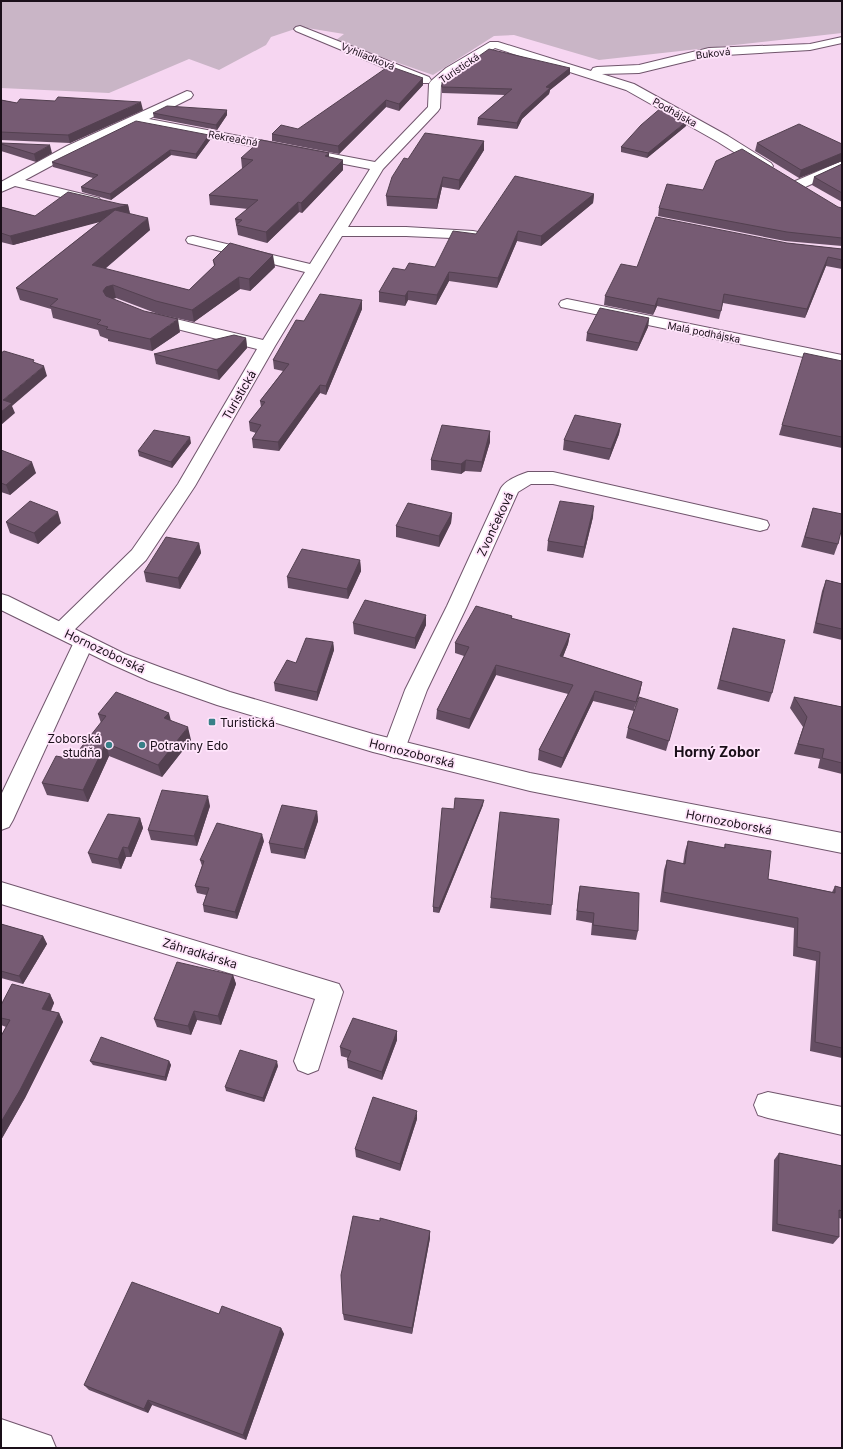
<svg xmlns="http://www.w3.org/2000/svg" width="843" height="1449" viewBox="0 0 843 1449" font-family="Inter,sans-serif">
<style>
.green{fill:#c9b5c6}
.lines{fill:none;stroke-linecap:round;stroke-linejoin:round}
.minor-casing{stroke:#70556c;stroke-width:2}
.tertiary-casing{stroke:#70556c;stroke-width:2}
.minor{fill:#fff;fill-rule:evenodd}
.tertiary{fill:#fff;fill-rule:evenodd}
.wall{fill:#654e63}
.shaded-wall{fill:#534050}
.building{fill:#765b73;stroke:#534050}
.poi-dot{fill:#388088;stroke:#ffe5fb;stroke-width:1.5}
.labels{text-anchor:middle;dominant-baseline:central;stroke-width:3.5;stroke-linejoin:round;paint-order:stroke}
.far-street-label{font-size:10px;fill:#1a0f19;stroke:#ffe5fb}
.street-label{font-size:12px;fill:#1a0f19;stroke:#ffe5fb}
.poi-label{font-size:12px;fill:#1a0f19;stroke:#ffe5fb;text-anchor:start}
.quarter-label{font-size:14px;font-weight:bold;fill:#1a0f19;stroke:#ffe5fb}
</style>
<rect width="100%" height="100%" fill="#f6d6f1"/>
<path class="green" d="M1 1H842V33L599 60 514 35 494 36 433 75 335 41 344 34 301 27 271 37 266 45 219 70 189 59 109 93 1 88Z"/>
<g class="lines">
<g class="minor-casing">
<g id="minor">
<path d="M300 26 429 77 431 80 429 83H421L296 31 294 29 296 27Z"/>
<path d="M842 37V43L810 50 709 56 639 73 602 74 634 84 728 136 771 163 773 166 771 169H761L718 142 626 90 495 48 454 74 441 85 440 108 438 111 383 169 348 227H406L473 231 478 232 480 235 478 238 473 239 406 236H342L275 346 195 486 146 560 69 635 62 637 55 635 52 630 55 625 132 550 178 484 257 349 145 321 143 318 145 315 151 313 263 340 305 272 188 243 186 240 188 237 193 236 310 264 370 169 137 124 77 152 25 180 99 198 101 201 99 204 94 205 15 186 1 192V182L67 146 187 91 191 92 193 95 191 98 149 119 375 162 428 107 429 84 431 81 446 68 490 42H498L591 71 593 68 597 67 639 65 709 48 810 44Z"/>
<path d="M842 161V170L803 188 798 189 793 188 791 185 793 182Z"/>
<path d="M567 299 842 355V365L561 307 559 304 561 301Z"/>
<path d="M528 472H553L760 519 767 521 769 525 767 529 760 531 553 484H531L518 492 467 606 427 690 405 749 402 755 394 758 386 755 383 749 405 690 447 606 501 488C506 480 519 475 528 472Z"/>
<path d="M84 635 91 637 94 642 13 820 9 827 1 830V795L74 642 77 637Z"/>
<path d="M1 882 339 984 343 992 318 1070 308 1074 298 1070 294 1061 315 999 1 904Z"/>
<path d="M768 1092 842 1107V1135L768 1118 758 1115 754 1105 758 1095Z"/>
<path d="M1 1419 51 1436 56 1448H1Z"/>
</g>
</g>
<g class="tertiary-casing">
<path id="tertiary" d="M1 594 8 596 125 654 165 669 230 692 373 734 530 773 842 833V853L530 791 373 752 217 705 149 681 111 664 1 610Z"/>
</g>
<use href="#minor" class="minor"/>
<use href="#tertiary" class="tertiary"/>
</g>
<g class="wall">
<path d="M570 68V74L550 90 549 94 522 119 517 129 477 125 478 118 505 95 442 93V82Z"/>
<path d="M423 78V85L399 111 386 107 339 154 272 141V134L298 129Z"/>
<path d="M1 100 17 103 143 110 70 143 1 140Z"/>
<path d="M153 113 227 115 217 130 154 118Z"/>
<path d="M686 126 647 158 621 152V147Z"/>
<path d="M209 135 210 140 196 159 171 155 111 200 82 192 81 187 93 178 53 167 52 162Z"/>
<path d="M484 141V150L459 190 442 187 437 209 387 206 386 196 408 159Z"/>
<path d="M1 143 52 153 36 162 1 151Z"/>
<path d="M757 143 842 144V161L799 178 755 151Z"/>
<path d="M329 157 343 170 302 213 299 212 267 243 238 235 235 219 248 209 210 205 209 195 243 168H242L241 158Z"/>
<path d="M842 164V202L812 185 814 177Z"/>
<path d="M703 190 842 208V246L785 241 658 216 659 208Z"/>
<path d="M594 194 593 203 541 246 517 241 497 288 449 281 436 305 408 300 405 306 379 302V292L405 270 435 267 476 234Z"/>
<path d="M120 204 128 205 130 214 150 230 105 269 189 290 214 266 213 260 275 267 250 291 240 289 194 322 158 314 116 298 112 299 180 332 152 351 108 341V339L100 336 98 330 53 318 51 309 20 300 16 288 101 221 13 245 1 242V207L35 216Z"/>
<path d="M787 243 842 249V269L826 266 805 318 723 303 719 319 657 306 653 315 604 305 605 296 637 267Z"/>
<path d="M362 300V309L326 395 320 393 279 451 253 448 252 439 256 433 250 431 249 422 261 407 260 401 283 371 274 369 273 360 304 321Z"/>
<path d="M649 318 648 327 637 351 586 341 587 333Z"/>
<path d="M246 338 247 348 219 380 156 364 154 354Z"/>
<path d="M842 361V448L779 435 782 425Z"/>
<path d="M621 424 619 434 609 460 563 450 564 440Z"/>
<path d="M490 431V442L481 472 465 471 461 474 431 470V460Z"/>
<path d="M191 443 172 468 139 456 138 451Z"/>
<path d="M1 450 36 473 10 495 1 492Z"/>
<path d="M813 508 838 544 834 555 801 547Z"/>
<path d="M452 513 451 523 439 547 396 537V526Z"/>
<path d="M593 517 583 558 547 551 548 541Z"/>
<path d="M6 522 61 523 38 544 10 533Z"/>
<path d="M199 543 201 553 180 589 146 582 144 572Z"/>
<path d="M360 560 361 571 348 599 288 588 287 577Z"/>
<path d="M826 580 842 584V640L813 633 822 591Z"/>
<path d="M512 616V619L570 634 568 644 563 657 642 682 640 692 634 709H678L666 751 626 738 628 728 634 711 593 701 561 768 538 760 539 750 568 694 496 675 469 729 436 719 437 710 464 656 455 653V643Z"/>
<path d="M353 623 426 625 415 649 354 634Z"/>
<path d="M733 628 772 693 769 702 717 689Z"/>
<path d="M333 642 334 650 317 701 275 691 274 683 296 663Z"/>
<path d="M794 697 842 707V774L818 768 820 759 794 754 803 727 790 708Z"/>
<path d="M98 714 171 720 191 740 162 777 109 756 88 802 47 795 42 783 72 759 101 723Z"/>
<path d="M483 805 439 913 433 912V907L454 809Z"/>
<path d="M210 806 197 846 151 840 148 830Z"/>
<path d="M317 811 318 821 305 859 271 853 269 843Z"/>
<path d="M140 818 143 828 131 857H126L121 869 92 863 88 853Z"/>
<path d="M264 841 237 919 204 912 203 905 206 895 197 893 195 886 202 866 200 860Z"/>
<path d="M688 841 724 848 725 844 768 879 832 892 835 886 842 888V1058L810 1051 816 961 793 956 794 928 660 902 664 870 667 860 683 864 685 851Z"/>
<path d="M580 886 638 931 636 940 591 935 592 923 576 920 578 896Z"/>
<path d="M491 898 552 905 551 915 490 908Z"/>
<path d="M1 924 43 936 47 944 23 984 1 978Z"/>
<path d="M233 975 236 984 221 1025 197 1020 191 1035 157 1027 154 1019Z"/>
<path d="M50 994 54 1003 51 1011 59 1013 63 1022 25 1098 1 1140V1036L6 1027 1 1025V1005Z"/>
<path d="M397 1031V1040L382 1080 348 1068 347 1060 348 1058 341 1056 340 1047Z"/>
<path d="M90 1061H169L171 1065 166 1081 93 1065Z"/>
<path d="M278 1066 264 1102 226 1091 225 1087Z"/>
<path d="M417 1119 400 1171 356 1157 355 1149Z"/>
<path d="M779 1153 842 1166V1219L839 1218V1237L833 1244 772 1231 774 1160Z"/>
<path d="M430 1231V1238L412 1334 344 1320 343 1314Z"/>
<path d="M219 1314 281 1328 284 1334 246 1440 152 1405 148 1413 89 1390 84 1385Z"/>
</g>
<g class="shaded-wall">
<path d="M570 68V74L550 90 549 94 522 119 517 129V123L522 113 546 87Z"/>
<path d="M423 78V85L399 111V104Z"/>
<path d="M386 100V107L339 154 338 146Z"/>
<path d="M141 102 143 110 70 143 68 135Z"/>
<path d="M227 110V115L217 130 216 125Z"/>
<path d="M687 121 686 126 647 158 648 153Z"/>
<path d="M209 135 210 140 196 159V154Z"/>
<path d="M484 141V150L459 190V180Z"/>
<path d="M50 145 52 153 36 162 34 154Z"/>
<path d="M170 150 171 155 111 200 110 194Z"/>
<path d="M329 153V163L325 156Z"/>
<path d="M842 153V161L799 178 801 170Z"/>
<path d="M343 160V170L302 213 301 203Z"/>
<path d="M443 177 442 187 437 209V199Z"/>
<path d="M594 194 593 203 541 246V236Z"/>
<path d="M298 202 299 212 267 243 266 232Z"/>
<path d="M128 205 130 214 13 245 10 236Z"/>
<path d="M148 218 150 230 95 277 92 265Z"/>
<path d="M518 231 517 241 497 288 498 278Z"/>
<path d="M273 255 275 267 250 291 249 279Z"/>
<path d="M828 257 826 266 805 318 807 309Z"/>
<path d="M449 272V281L436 305 437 295Z"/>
<path d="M239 277 240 289 194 322 192 310Z"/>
<path d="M113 285 116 298 109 300 106 303 103 291 106 287Z"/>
<path d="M408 291V300L405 306V296Z"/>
<path d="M658 298 657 306 653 315 655 306Z"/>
<path d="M362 300V309L326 395V386Z"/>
<path d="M649 318 648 327 637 351 639 343Z"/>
<path d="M178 319 180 332 152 351 150 339Z"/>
<path d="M246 338 247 348 219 380 217 370Z"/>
<path d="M44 366 47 376 12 406 15 413 1 425V412L3 400Z"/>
<path d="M320 385V393L279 451 278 442Z"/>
<path d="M621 424 619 434 609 460 611 449Z"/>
<path d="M490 431V442L481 472 482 462Z"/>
<path d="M190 437 191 443 172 468 171 462Z"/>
<path d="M466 460 465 471 461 474V464Z"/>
<path d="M32 462 36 473 10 495 6 485Z"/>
<path d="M594 506 593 517 583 558 584 547Z"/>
<path d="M58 512 61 523 38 544 34 533Z"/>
<path d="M452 513 451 523 439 547V536Z"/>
<path d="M199 543 201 553 180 589 178 578Z"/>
<path d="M360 560 361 571 348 599 347 589Z"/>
<path d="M426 615V625L415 649V638Z"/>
<path d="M570 634 568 644 559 666 560 656Z"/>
<path d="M333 642 334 650 317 701V692Z"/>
<path d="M496 665V675L469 729 470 719Z"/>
<path d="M642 682 640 692 634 711 636 702Z"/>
<path d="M595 691 593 701 561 768 563 758Z"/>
<path d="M169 713 172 725 164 718Z"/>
<path d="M188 727 191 740 162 777 158 765Z"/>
<path d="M106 743 109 756 88 802 83 790Z"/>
<path d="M208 796 210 806 197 846 194 836Z"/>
<path d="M484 800 483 805 439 913V908Z"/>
<path d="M317 811 318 821 305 859 304 849Z"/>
<path d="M140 818 143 828 131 857 128 848Z"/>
<path d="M262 834 264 841 237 919 235 912Z"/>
<path d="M123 847 126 857 121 869 118 859Z"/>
<path d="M43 936 47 944 23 984 19 976Z"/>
<path d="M233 975 236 984 221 1025 218 1016Z"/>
<path d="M50 994 54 1003 47 1018 42 1009Z"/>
<path d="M194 1011 197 1020 191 1035 188 1026Z"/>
<path d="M59 1013 63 1022 25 1098 1 1140V1122Z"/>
<path d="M397 1031V1040L382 1080V1072Z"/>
<path d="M169 1061 171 1065 166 1081 165 1077Z"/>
<path d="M277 1061 278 1066 264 1102 263 1098Z"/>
<path d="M417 1111V1119L400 1171V1164Z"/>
<path d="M430 1231V1238L412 1334V1328Z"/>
<path d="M281 1328 284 1334 246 1440 243 1435Z"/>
<path d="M148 1400 152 1405 148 1413 144 1409Z"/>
</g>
<g class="building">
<path d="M489 49 570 68 546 87 550 88 522 113 517 123 478 118 512 89 442 87V82Z"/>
<path d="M389 66 423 78 399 104 386 100 338 146 272 134 281 125 298 129Z"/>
<path d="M58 97 141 102 68 135 1 132V100L17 103 20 99 55 101Z"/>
<path d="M167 106 227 110 216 125 153 113Z"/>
<path d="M662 107 687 121 648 153 621 147 641 125Z"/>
<path d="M136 121 209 135 196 154 170 150 110 194 81 187 98 175 52 162Z"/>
<path d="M799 124 842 144V153L801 170 757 143Z"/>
<path d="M425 133 484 141 459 180 443 177 437 199 386 196 392 177 404 158 408 159Z"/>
<path d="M261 140 329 153 325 156 343 160 301 203 298 202 266 232 236 225 242 220 235 219 258 200 209 195 253 160 241 158Z"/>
<path d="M1 143 50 145 34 154 1 144Z"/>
<path d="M742 149 838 207 842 208V238L787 232 659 208 667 184 703 190 716 161Z"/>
<path d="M842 164V193L814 177Z"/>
<path d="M515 176 594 194 541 236 518 231 498 278 449 272 437 295 408 291 405 296 379 292 393 268 405 270 409 263 435 267 453 231 476 234Z"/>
<path d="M68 192 120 204 128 205 10 236 1 233V207L35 216Z"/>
<path d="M115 210 148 218 92 265 189 290 215 265 213 260 230 243 273 255 249 279 239 277 192 310 156 301 113 285 106 287 103 291 106 296 144 311 178 319 150 339 106 329 108 327 97 324 101 320 50 306 58 299 16 288Z"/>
<path d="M656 217 787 243 842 249V260L828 257 807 309 724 294 721 311 658 298 655 306 605 296 621 264 637 267Z"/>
<path d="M320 294 362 300 326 386 320 385 278 442 252 439 261 425 249 422 265 402 260 401 289 364 273 360 296 320 304 321Z"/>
<path d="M600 308 649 318 639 343 587 333Z"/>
<path d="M234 335 246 338 217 370 154 354Z"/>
<path d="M4 351 34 360 33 362 44 366 3 400 12 403 1 412V353Z"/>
<path d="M804 353 842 361V437L782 425Z"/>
<path d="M575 415 621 424 611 449 564 440Z"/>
<path d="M442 425 490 431 482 462 466 460 461 464 431 460Z"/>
<path d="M154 430 190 437 171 462 138 451Z"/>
<path d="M1 450 32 462 6 485 1 483Z"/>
<path d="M30 501 58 512 34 533 6 522Z"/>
<path d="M560 501 594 506 584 547 548 541Z"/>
<path d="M408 503 452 513 439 536 396 526Z"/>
<path d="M813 508 842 514V527L838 544 805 537Z"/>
<path d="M166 537 199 543 178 578 144 572Z"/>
<path d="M302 549 360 560 347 589 287 577Z"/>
<path d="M826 580 842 584V629L816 623Z"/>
<path d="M365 600 426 615 415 638 353 623Z"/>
<path d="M476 606 512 616 511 618 570 634 560 656 642 682 636 702 595 691 563 758 539 750 573 685 496 665 470 719 437 710 469 647 455 643Z"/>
<path d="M733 628 785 640 772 693 720 680Z"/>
<path d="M306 638 333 642 317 692 274 683 287 660 296 663Z"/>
<path d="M116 692 169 713 164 718 188 727 158 765 106 743 83 790 42 783 56 756 72 759 106 716 98 714Z"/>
<path d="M639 697 678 709 669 741 628 728Z"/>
<path d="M794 697 842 707V763L822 758 824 749 798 744 807 717Z"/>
<path d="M162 790 208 796 194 836 148 830Z"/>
<path d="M455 798 484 800 439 908 433 907 442 808 454 809Z"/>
<path d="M282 805 317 811 304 849 269 843Z"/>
<path d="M500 812 559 819 552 905 491 898Z"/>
<path d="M108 814 140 818 128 848 123 847 118 859 88 853Z"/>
<path d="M217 823 262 834 235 912 203 905 209 888 195 886 204 861 200 860Z"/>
<path d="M688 841 725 848V844L771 851 768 879 835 893V886L842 888V1048L815 1042 820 952 797 947 798 918 663 892 667 860 685 864Z"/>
<path d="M580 886 639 893 638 931 593 925 594 913 577 911Z"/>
<path d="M1 924 43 936 19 976 1 971Z"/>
<path d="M177 962 233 975 218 1016 194 1011 188 1026 154 1019Z"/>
<path d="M12 984 50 994 42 1009 59 1013 20 1090 1 1122V1036L10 1020 1 1018V1005Z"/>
<path d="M353 1018 397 1031 382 1072 347 1060 351 1051 340 1047Z"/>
<path d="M101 1037 169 1061 165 1077 90 1061Z"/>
<path d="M240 1050 277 1061 263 1098 225 1087Z"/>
<path d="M373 1097 417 1111 400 1164 355 1149Z"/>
<path d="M779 1153 842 1166V1211L839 1210V1237L777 1224Z"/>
<path d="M353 1216 380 1221V1218L430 1231 412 1328 343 1314 341 1275Z"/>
<path d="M132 1282 219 1314 222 1306 281 1328 243 1435 148 1400 144 1409 84 1385Z"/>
</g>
<g class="poi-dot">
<rect x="208" y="718" width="8" height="8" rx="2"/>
<circle cx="109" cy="745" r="4"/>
<circle cx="142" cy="745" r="4"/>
</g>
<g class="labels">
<g class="far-street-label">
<text transform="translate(713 53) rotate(-7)">Buková</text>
<text transform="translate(368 56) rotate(22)">Vyhliadková</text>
<text transform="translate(459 68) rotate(-34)">Turistická</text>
<text transform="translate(675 112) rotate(29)">Podhájska</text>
<text transform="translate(233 138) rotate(10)">Rekreačná</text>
<text transform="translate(704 332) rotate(11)">Malá podhájska</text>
</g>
<g class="street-label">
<text transform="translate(239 395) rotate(-60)">Turistická</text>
<text transform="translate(495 524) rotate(-65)">Zvončeková</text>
<text transform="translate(105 651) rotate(25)">Hornozoborská</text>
<text transform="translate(412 753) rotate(14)">Hornozoborská</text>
<text transform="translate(729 822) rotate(11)">Hornozoborská</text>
<text transform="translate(200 953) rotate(17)">Záhradkárska</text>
</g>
<g class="poi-label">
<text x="220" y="722">Turistická</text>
<text x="101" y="738" text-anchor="end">Zoborská<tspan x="101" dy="14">studňa</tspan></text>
<text x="150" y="745">Potraviny Edo</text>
</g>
<g class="quarter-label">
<text x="717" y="751">Horný Zobor</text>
</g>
</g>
<rect width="843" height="1449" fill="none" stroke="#1a0f19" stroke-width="4"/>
</svg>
